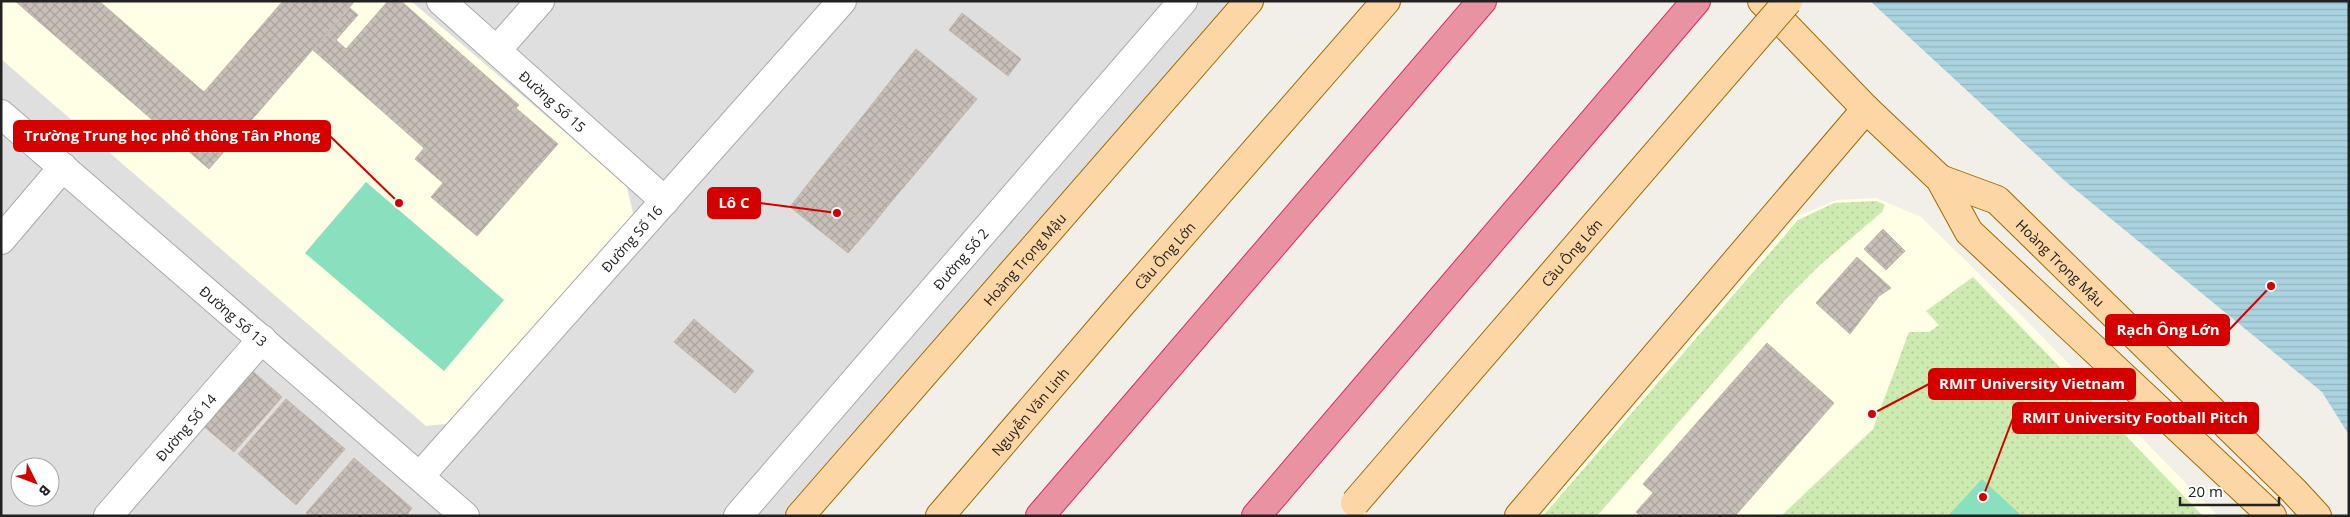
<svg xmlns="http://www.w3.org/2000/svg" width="2350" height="517" viewBox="0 0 2350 517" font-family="'Open Sans',sans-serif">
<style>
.residential{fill:#e0dfdf;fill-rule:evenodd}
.education{fill:#ffffe5}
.grass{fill:url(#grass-dots)}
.pitch{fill:#88e0be}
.water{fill:url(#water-rules)}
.building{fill:url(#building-cross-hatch);stroke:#c4b6ab}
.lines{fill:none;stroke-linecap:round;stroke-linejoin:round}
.minor-casing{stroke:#a9a9a9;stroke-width:30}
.major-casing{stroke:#a06b00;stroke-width:30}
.highway-casing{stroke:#dc2a67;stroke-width:30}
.minor{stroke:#fff;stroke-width:28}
.major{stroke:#fcd6a4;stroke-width:28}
.highway{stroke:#e892a2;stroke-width:28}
.major-bridge-casing{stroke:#a06b00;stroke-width:30;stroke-linecap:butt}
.major-bridge{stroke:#fcd6a4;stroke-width:28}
.labels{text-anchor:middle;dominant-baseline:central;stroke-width:4;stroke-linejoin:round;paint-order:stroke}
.street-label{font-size:14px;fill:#222;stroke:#fff}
.leader{fill:none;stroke:#d40000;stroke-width:2}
.callout-dot{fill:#d40000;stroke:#fff;stroke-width:2}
.callout{fill:#d40000;stroke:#d40000;stroke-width:2}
.callout-label{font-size:15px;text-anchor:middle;font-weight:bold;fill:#fff}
</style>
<defs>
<pattern id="grass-dots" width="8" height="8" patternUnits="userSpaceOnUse" patternTransform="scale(1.25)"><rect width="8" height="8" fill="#cdebb0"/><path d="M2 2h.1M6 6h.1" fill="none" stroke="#b0c997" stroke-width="1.8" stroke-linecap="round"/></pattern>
<pattern id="water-rules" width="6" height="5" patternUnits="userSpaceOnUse" patternTransform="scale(1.25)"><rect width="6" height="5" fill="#aad3df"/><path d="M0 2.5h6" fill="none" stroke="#92b5bf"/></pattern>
<pattern id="building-cross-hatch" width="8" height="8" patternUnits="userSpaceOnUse" patternTransform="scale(1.25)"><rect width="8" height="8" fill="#c7bfb8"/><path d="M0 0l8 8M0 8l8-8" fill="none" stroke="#aba49e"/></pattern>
</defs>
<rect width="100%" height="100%" fill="#f2efe9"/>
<path class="residential" d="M1 1H1230L786 516H1ZM20 467H50V497H20Z"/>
<g class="education">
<path d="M1 1H411L626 184 635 221 464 422 426 426 1 59Z"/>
<path d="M1876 198 1921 217 2019 313 2218 516H1539L1795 217 1837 200Z"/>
</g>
<g class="grass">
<path d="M1877 201 1885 205 1882 212 1820 265 1785 300 1597 516H1543L1798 220 1834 203Z"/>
<path d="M1973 277 2203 516H1781L1873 429 1909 332H1929L1939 325 1926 311Z"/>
</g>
<g class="pitch">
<path d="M366 182 504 300 444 371 305 253Z"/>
<path d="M1982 479 2022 516H1948Z"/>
</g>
<path class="water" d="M1870 1H2349V435L2322 392 2065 181Z"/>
<g class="building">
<path d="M15 1H99L204 92 283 1 354 2 209 169Z"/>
<path d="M388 1H401L519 105 516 108 558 144 477 236 431 197 443 183 415 159 424 148 313 50 350 8 358 15 336 40 346 49Z"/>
<path d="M962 13 1021 59 1008 76 949 30Z"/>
<path d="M916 49 977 99 955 125 895 75Z"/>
<path d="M895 75 955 125 934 151 874 102Z"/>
<path d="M874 102 934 151 913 176 853 128Z"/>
<path d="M853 128 913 176 891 202 832 154Z"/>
<path d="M832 154 891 202 870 228 811 180Z"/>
<path d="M811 180 870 228 848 253 790 207Z"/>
<path d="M1883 229 1905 251 1886 270 1864 249Z"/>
<path d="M1857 257 1891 288 1879 296 1850 334 1816 303Z"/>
<path d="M694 319 754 371 735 393 674 342Z"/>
<path d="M1767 343 1834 403 1735 516H1641L1636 512 1653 493 1643 484Z"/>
<path d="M249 368 282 397 234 452 200 423Z"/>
<path d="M286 399 345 449 296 505 238 454Z"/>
<path d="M354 458 412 508 406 516H309L306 513Z"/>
</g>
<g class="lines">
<g class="minor-casing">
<g id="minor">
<path id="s1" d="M441 1 665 201"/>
<path d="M497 50 540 1"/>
<path id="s2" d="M1 114 465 516"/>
<path d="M1 240 63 167"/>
<path id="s3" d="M420 476 842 1"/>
<path id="s4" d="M108 516 262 339"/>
<path id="s5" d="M738 516 1183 1"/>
</g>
</g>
<g class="major-casing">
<g id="major">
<path d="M1762 1 1866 109 1940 179 1969 232 2272 516"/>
<path id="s6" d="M1940 179 1997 200 2294 491 2317 516"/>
<path id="s7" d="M800 516 1249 1"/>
<path id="s8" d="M940 516 1119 307 1386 1"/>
<path d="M1519 516 1866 109"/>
</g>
</g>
<g class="highway-casing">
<g id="highway">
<path d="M1040 516 1482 1"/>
<path d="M1256 516 1696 1"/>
</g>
</g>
<use href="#minor" class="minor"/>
<use href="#major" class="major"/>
<use href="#highway" class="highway"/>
<g class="major-bridge-casing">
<g id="major-bridge">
<path id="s9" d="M1355 503 1788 1"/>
</g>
</g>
<use href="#major-bridge" class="major-bridge"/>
</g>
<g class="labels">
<g class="street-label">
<text stroke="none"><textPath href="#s1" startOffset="150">Đường Số 15</textPath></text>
<text stroke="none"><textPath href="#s3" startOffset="318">Đường Số 16</textPath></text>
<text stroke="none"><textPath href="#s9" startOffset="331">Cầu Ông Lớn</textPath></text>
<text stroke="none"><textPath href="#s8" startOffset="344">Cầu Ông Lớn</textPath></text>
<text stroke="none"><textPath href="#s5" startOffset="340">Đường Số 2</textPath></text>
<text stroke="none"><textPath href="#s7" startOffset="341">Hoàng Trọng Mậu</textPath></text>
<text stroke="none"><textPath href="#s6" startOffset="150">Hoàng Trọng Mậu</textPath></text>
<text stroke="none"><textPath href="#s2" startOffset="308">Đường Số 13</textPath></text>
<text stroke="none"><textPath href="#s8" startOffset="138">Nguyễn Văn Linh</textPath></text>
<text stroke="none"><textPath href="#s4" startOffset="118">Đường Số 14</textPath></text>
</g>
</g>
<path class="leader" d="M399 203L330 136M837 213L760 203M2271 286L2229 330M1872 414L1929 384M1983 497L2013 418"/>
<g class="callout-dot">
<circle cx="399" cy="203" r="5"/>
<circle cx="837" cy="213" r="5"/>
<circle cx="2271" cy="286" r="5"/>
<circle cx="1872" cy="414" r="5"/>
<circle cx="1983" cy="497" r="5"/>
</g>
<g class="callout">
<rect x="14" y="121" width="316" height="30" rx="5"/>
<rect x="708" y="188" width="52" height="30" rx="5"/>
<rect x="2106" y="315" width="123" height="30" rx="5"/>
<rect x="1929" y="369" width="206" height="30" rx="5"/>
<rect x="2013" y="403" width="245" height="30" rx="5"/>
</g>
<g class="callout-label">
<text x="172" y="141">Trường Trung học phổ thông Tân Phong</text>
<text x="734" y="208">Lô C</text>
<text x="2168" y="335">Rạch Ông Lớn</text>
<text x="2032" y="389">RMIT University Vietnam</text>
<text x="2135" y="423">RMIT University Football Pitch</text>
</g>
<rect width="2350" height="517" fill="none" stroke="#222222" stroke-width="5"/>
<g transform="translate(35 482) rotate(132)"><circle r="24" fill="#ffffff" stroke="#a7a7a7"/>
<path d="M0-4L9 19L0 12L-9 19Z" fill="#d40000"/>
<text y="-8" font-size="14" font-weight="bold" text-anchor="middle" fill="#222222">B</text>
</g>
<path d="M2180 497v8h99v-8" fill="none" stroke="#222222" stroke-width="2.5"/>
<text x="2188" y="497" font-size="15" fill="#222222" stroke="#ffffff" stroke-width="4" paint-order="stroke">20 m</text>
</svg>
